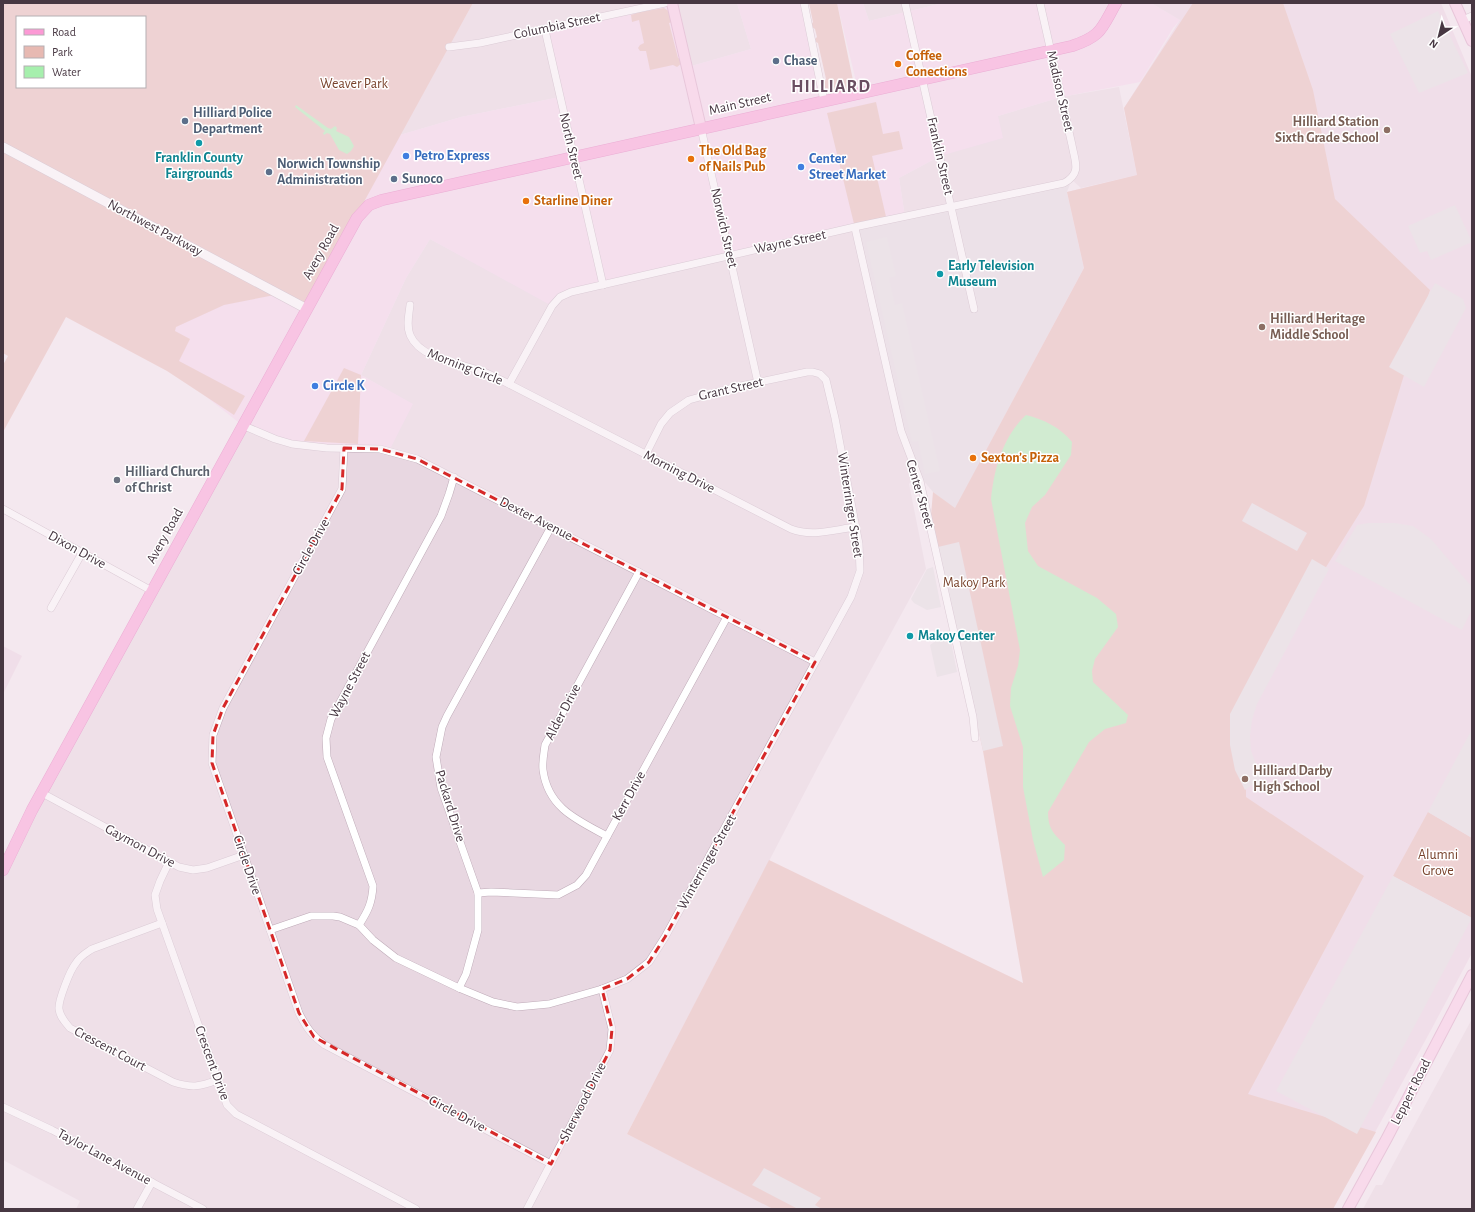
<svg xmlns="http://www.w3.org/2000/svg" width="1475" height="1212" viewBox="0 0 1475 1212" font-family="'Alegreya Sans',sans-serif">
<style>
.residential{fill:#e8d7e1}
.commercial{fill:#f5d4ec}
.industrial{fill:#e3dae1}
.education{fill:#ecd3e2}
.green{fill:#e7b9b2;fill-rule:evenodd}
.parking{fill:#e2dde1}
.water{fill:#a6efad}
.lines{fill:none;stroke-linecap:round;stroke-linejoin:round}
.minor-casing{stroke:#bfabb8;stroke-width:8}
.tertiary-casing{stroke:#bfabb8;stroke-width:10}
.secondary-casing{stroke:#d89ec0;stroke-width:12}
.primary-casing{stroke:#e169b4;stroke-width:12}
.minor{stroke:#fff;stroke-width:7}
.tertiary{stroke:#fff;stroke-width:9}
.secondary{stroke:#fdc9e6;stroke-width:10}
.primary{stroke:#fc99d5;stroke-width:11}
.marked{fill:none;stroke:#d62828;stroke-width:3;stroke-dasharray:8 5;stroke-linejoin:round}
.service-dot{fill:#5c6f8a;stroke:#fff;stroke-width:1.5}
.food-dot{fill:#e8710a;stroke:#fff;stroke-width:1.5}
.education-dot{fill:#8d6e63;stroke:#fff;stroke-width:1.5}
.culture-dot{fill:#0f9aa8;stroke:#fff;stroke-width:1.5}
.shop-dot{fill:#3f7fe0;stroke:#fff;stroke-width:1.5}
.worship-dot{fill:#6b7280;stroke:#fff;stroke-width:1.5}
.labels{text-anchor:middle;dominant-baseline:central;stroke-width:3;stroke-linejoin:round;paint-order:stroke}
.street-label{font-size:14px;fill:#473742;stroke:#fff}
.food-label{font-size:14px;font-weight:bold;fill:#c56008;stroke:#fff;text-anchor:start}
.service-label{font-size:14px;font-weight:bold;fill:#4e5e75;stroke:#fff;text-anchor:start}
.park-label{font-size:14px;fill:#78422b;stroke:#fff}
.education-label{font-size:14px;font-weight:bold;fill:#785e54;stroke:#fff;text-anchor:start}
.shop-label{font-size:14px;font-weight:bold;fill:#366cbe;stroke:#fff;text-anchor:start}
.culture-label{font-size:14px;font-weight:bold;fill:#0d838f;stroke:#fff;text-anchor:start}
.worship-label{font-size:14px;font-weight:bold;fill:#5b616d;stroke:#fff;text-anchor:start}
.district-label{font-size:18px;font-weight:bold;letter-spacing:1px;fill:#6a4e62;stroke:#fff}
</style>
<rect width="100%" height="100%" fill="#f4e8ef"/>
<g class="residential">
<path d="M473 3H665L560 97 461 117 400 135Z"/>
<path d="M672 3H737L751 49 688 67Z"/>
<path d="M863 3H943L869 21Z"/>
<path d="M1119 87 1137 175 1081 188 1071 179 905 217 899 178 940 156 998 116 1061 97Z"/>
<path d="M855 228 917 473 909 484 926 569 821 761 627 1134 774 1209H76L80 1201 3 1160V870L242 425 412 404 361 375 406 278 430 239 552 305 560 297Z"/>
<path d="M1472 1019V1209H1363L1376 1185H1382Z"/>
</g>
<path class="commercial" d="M672 3 688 67 751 49 737 3H804L824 101 854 94 857 85 837 3H863L869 21 943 3H1151L1180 20 1173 28 1140 82 1061 97 998 116 1003 138 940 156 899 178 905 217 571 292 552 306 430 239 406 278 361 375 413 404 389 451 292 444 242 425 161 361 176 327 400 135 461 117 560 97 545 30Z"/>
<path class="industrial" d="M1072 179 1067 192 1084 268 955 509 933 492 917 473 904 441 855 228Z"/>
<g class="education">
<path d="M1151 3H1441L1472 77V953L1431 1030 1333 1209H1108L955 509 1084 268 1067 192 1137 175 1124 108 1180 20Z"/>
<path d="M3 646 22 656 3 694Z"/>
</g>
<g class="green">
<path d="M3 3H473L365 200 357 218 307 309 280 294 224 305 176 327 175 331 190 339 179 361 245 396 234 415 167 371 66 317 3 432V365L8 356 3 353ZM17 17H145V87H17Z"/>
<path d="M809 3H837L855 90 832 94 826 91 824 83 826 79 818 43 816 42 815 39 817 37 815 29 812 27 811 25 813 22Z"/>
<path d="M1193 3H1283L1313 90 1335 199 1430 290 1364 506 1246 696V797L1364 876 1248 1094 1376 1132 1333 1209H773L627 1134 769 860 1023 983 983 751 931 515 933 492 955 508 1084 268 1067 192 1137 175 1124 108Z"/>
<path d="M664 8 670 12 672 22 669 23 678 58 681 59C682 63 680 65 677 67L673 65 650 70 646 51H640L638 48 640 45 644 43 639 20 632 22 631 15 640 12Z"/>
<path d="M876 102 883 134 899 131 903 149 872 156 887 221 855 228 827 113Z"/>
<path d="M344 368 361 375 358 444 304 441Z"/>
<path d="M1428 812 1472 838V918L1393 876Z"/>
</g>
<g class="parking">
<path d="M1438 11 1468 73 1419 93 1390 34Z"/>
<path d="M1455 205 1472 242 1431 260 1427 251 1420 253 1408 226Z"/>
<path d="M887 237 896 276 889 278 895 305 902 303 940 471 925 474 918 441 912 442 866 242Z"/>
<path d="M1435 283 1463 299 1466 308 1424 387 1389 367Z"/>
<path d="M1252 503 1307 533 1297 551 1242 521Z"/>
<path d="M1368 523H1395L1413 526 1431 539 1472 587V609L1462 630 1335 561 1357 525Z"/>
<path d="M959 542 1003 746 983 751 938 547Z"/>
<path d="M1312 559 1329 569 1257 704 1252 720 1250 736 1251 751 1262 778 1245 790 1235 770 1230 745V714Z"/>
<path d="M933 567 941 607 927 610 914 603 911 599 927 569Z"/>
<path d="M949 632 957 672 937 677 930 645Z"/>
<path d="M1472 729V838L1428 812Z"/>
<path d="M1393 876 1472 918 1357 1134 1276 1091Z"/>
<path d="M764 1168 821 1198 815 1205 822 1209H798L752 1185 759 1176Z"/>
</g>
<g class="water">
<path d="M296 105 328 128 331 129 335 126 337 128 336 131 349 137 354 146 351 151 347 154 339 150 330 134 327 133 324 135 323 133 325 131 295 107Z"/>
<path d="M1026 415C1043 419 1061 428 1072 442L1071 455 1045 495 1032 507 1025 523 1028 551 1038 566 1097 598 1116 614 1118 627 1095 659 1092 671 1093 682 1128 715 1126 723 1105 729 1089 742 1048 812C1048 829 1054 834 1065 845L1064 860 1043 877 1033 840 1023 787V747L1010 706 1011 688 1018 666 1020 650 991 499C994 469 1003 436 1026 415Z"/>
</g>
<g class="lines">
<g class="minor-casing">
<g id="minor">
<path d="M804 3 824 101"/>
<path d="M905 3 974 309"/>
<path d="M1463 20 1472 16"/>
<path d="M545 30 603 285"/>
<path d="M449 47 480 43 665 3"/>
<path d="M701 128 758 383"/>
<path d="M855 228 901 431 920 481 973 717 975 738"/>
<path d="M410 305C409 315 406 325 410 335 421 360 461 363 484 372 493 376 501 380 509 384L791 529C812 537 833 530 855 527"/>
<path d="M509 384 552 306 560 297 571 292 859 226 1064 183C1082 173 1075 162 1072 145L1040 3"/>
<path d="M242 425 275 439 292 444 327 448 380 449 417 459 815 662"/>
<path d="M344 448 342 489 223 708 213 735 212 763 299 1013C306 1027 312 1036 325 1045L551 1164"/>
<path d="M3 509 152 591"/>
<path d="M51 608 82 553"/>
<path d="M42 793 179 867 193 870 207 868 244 855"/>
<path d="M607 836C577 820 548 808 543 770 542 762 544 753 545 745L639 572"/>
<path d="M169 862 160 881 155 895 157 909 227 1105 236 1114 416 1209"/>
<path d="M478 893 491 892 558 895 577 885 586 875 727 617"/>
<path d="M162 923 92 949C86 953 80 956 76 963 70 970 58 1001 59 1009 60 1017 65 1022 70 1028L173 1082C191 1088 200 1087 217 1080"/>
<path d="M359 925C368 911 372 903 373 886L327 757 326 738 331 719 441 516 449 494 454 477"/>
<path d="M270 930 311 916H333L340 917 359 925 373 940 396 958 459 988 493 1002 517 1007 549 1004 602 989 627 979 649 962 665 937 851 597 860 571 859 544 835 418 826 380 820 374 813 372H807L736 387 689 400 670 413 661 424 646 454"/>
<path d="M459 988 466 974 478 930V893L441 788 436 757 442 727 447 716 551 527"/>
<path d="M3 1107 52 1130 203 1209"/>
<path d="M137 1209 152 1182"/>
<path d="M527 1209 610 1050 612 1029 602 989"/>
</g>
</g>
<g class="tertiary-casing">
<path id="tertiary" d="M3 147 307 309"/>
</g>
<g class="secondary-casing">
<g id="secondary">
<path d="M672 3 701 128"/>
<path d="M1455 3 1472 41"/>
<path d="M1348 1209 1387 1138 1472 975"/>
</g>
</g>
<g class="primary-casing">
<path id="primary" d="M3 870 32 810 357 218 369 205 382 200 1072 46C1102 36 1101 29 1116 3"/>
</g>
<use href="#minor" class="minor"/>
<use href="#tertiary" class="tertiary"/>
<use href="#secondary" class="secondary"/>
<use href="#primary" class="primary"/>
</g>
<path d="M0 0H1475V1212H0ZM344 448 380 449 417 459 815 662 665 937 649 962 627 979 602 989 612 1029 610 1050 551 1164 314 1037 299 1013 212 763 213 735 223 708 342 489Z" fill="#f4e8ef" fill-opacity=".55" fill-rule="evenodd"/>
<path class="marked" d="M344 448 380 449 417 459 815 662 665 937 649 962 627 979 602 989 612 1029 610 1050 551 1164 314 1037 299 1013 212 763 213 735 223 708 342 489Z"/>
<g class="service-dot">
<circle cx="776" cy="61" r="4"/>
<circle cx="185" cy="121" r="4"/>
<circle cx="269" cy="172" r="4"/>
<circle cx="394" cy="179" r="4"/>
</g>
<g class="food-dot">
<circle cx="898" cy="64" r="4"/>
<circle cx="691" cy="159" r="4"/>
<circle cx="526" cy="201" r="4"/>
<circle cx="973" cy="458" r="4"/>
</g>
<g class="education-dot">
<circle cx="1387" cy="130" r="4"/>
<circle cx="1262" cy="327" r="4"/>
<circle cx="1245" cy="779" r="4"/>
</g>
<g class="culture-dot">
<circle cx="199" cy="143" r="4"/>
<circle cx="940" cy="274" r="4"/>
<circle cx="910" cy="636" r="4"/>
</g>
<g class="shop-dot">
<circle cx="406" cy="156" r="4"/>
<circle cx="801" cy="167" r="4"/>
<circle cx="315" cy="386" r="4"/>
</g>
<circle class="worship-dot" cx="117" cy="480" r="4"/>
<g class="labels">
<g class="street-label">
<text transform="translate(557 26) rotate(-12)">Columbia Street</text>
<text transform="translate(1060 91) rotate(77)">Madison Street</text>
<text transform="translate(740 104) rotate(-13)">Main Street</text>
<text transform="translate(571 146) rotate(77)">North Street</text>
<text transform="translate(940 156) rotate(77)">Franklin Street</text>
<text transform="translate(155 228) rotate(28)">Northwest Parkway</text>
<text transform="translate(724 228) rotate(77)">Norwich Street</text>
<text transform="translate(790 242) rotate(-12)">Wayne Street</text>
<text transform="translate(321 252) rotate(-61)">Avery Road</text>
<text transform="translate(465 367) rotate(21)">Morning Circle</text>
<text transform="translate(731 389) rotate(-13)">Grant Street</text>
<text transform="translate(679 472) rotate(27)">Morning Drive</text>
<text transform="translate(920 494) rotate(74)">Center Street</text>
<text transform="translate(850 505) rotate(81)">Winterringer Street</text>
<text transform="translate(536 519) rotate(27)">Dexter Avenue</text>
<text transform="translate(165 536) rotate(-61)">Avery Road</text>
<text transform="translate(311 547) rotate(-61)">Circle Drive</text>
<text transform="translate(77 550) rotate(29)">Dixon Drive</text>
<text transform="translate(350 685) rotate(-62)">Wayne Street</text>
<text transform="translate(563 712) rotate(-62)">Alder Drive</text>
<text transform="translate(629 796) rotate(-61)">Kerr Drive</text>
<text transform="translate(450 806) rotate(73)">Packard Drive</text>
<text transform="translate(140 846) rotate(28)">Gaymon Drive</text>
<text transform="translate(707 862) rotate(-61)">Winterringer Street</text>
<text transform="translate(247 865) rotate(71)">Circle Drive</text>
<text transform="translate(110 1049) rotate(28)">Crescent Court</text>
<text transform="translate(212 1063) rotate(70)">Crescent Drive</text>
<text transform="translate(1411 1092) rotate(-63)">Leppert Road</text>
<text transform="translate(583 1102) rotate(-63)">Sherwood Drive</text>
<text transform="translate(457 1114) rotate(28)">Circle Drive</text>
<text transform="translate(104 1157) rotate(28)">Taylor Lane Avenue</text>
</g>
<g class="food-label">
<text x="906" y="56">Coffee<tspan x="906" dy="16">Conections</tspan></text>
<text x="699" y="151">The Old Bag<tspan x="699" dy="16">of Nails Pub</tspan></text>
<text x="534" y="201">Starline Diner</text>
<text x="981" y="458">Sexton’s Pizza</text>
</g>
<g class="service-label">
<text x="784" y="61">Chase</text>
<text x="193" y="113">Hilliard Police<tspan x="193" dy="16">Department</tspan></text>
<text x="277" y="164">Norwich Township<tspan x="277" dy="16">Administration</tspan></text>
<text x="402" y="179">Sunoco</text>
</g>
<g class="park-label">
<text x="354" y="84">Weaver Park</text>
<text x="974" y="583">Makoy Park</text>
<text x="1438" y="855">Alumni<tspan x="1438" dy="16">Grove</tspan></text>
</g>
<g class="education-label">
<text x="1379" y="122" text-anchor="end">Hilliard Station<tspan x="1379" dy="16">Sixth Grade School</tspan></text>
<text x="1270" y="319">Hilliard Heritage<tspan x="1270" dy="16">Middle School</tspan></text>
<text x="1253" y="771">Hilliard Darby<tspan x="1253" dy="16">High School</tspan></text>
</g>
<g class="shop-label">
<text x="414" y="156">Petro Express</text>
<text x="809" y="159">Center<tspan x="809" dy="16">Street Market</tspan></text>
<text x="323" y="386">Circle K</text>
</g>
<g class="culture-label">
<text x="199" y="158" text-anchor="middle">Franklin County<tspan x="199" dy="16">Fairgrounds</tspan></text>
<text x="948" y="266">Early Television<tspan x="948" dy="16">Museum</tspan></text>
<text x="918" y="636">Makoy Center</text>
</g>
<g class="worship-label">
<text x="125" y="472">Hilliard Church<tspan x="125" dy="16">of Christ</tspan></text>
</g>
<g class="district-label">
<text x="831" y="87">HILLIARD</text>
</g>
</g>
<rect width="1475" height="1212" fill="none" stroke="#473742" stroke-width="8"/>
<rect x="16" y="16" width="130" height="72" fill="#ffffff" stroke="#b5afb3"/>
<rect x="24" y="29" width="20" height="6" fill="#fc99d5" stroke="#b5afb3"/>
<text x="52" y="36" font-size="12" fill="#473742">Road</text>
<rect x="24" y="46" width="20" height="12" fill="#e7b9b2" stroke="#b5afb3"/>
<text x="52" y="56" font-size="12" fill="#473742">Park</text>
<rect x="24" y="66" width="20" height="12" fill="#a6efad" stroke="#b5afb3"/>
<text x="52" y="76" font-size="12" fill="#473742">Water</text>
<g transform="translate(1439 36) rotate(215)" stroke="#ffffff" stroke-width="3" paint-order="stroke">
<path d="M0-3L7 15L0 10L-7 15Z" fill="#473742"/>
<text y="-6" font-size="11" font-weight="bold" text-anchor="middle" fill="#473742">N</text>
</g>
</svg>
